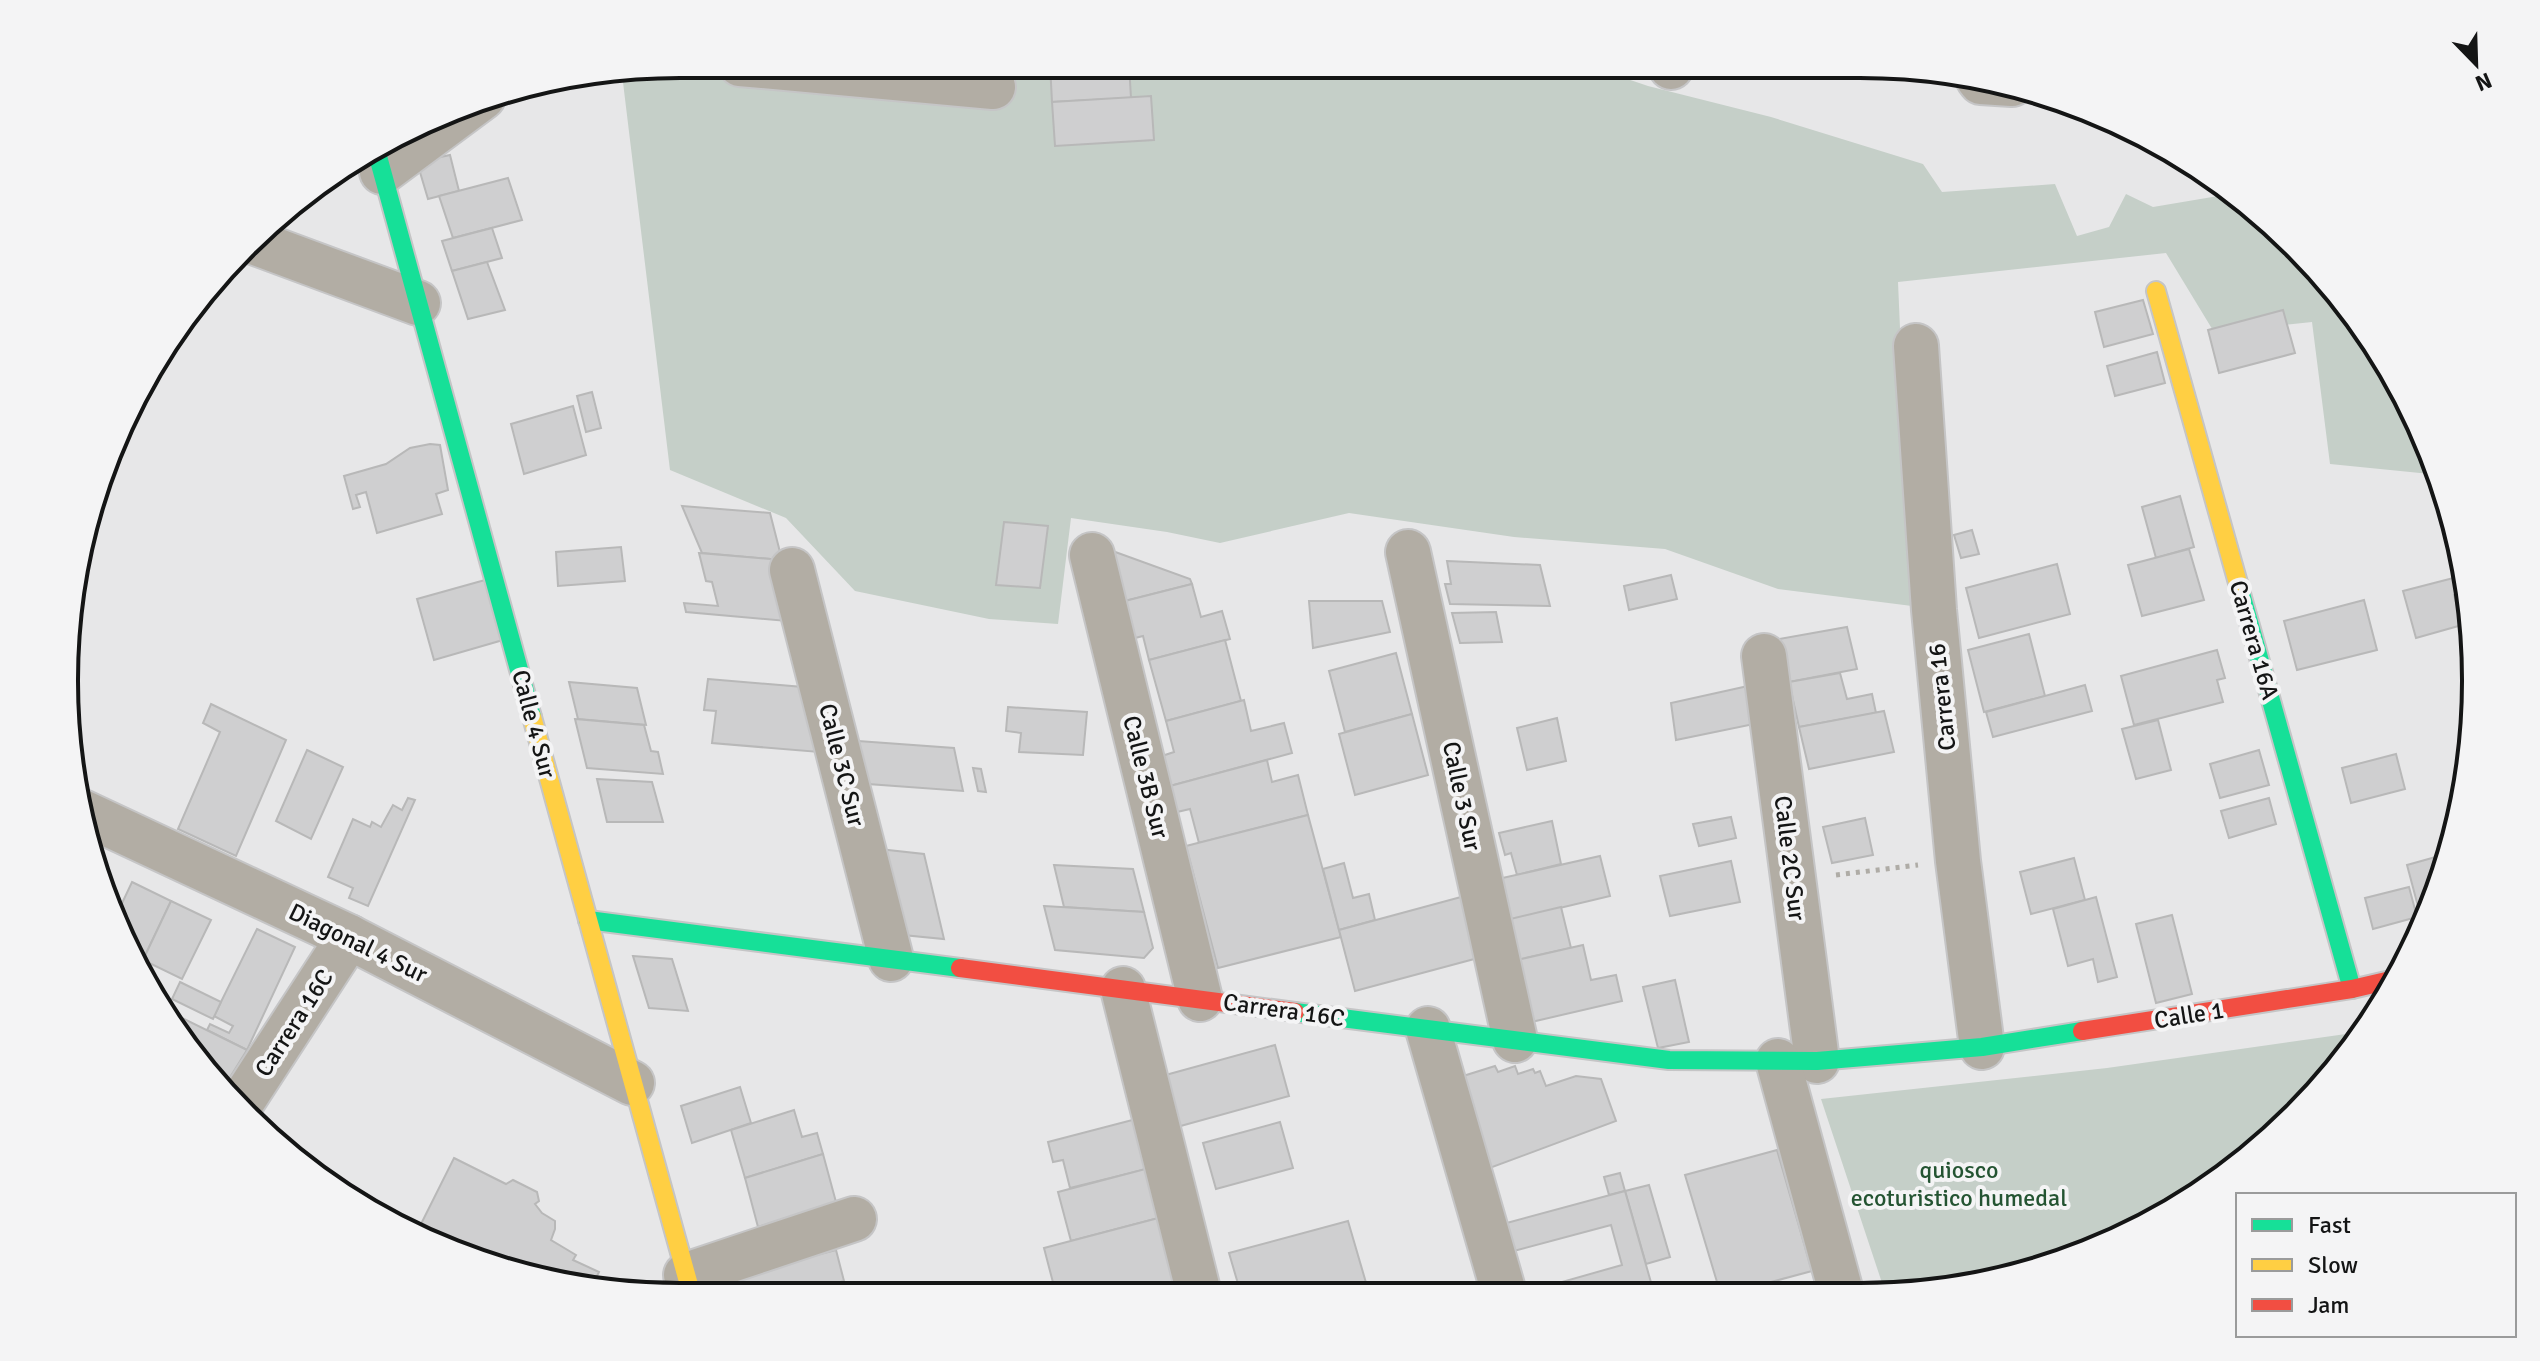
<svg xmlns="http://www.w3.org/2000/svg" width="2540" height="1361" viewBox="0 0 2540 1361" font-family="Signika,sans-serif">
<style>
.green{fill:#c5cfc8}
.building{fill:#cfcfd0;stroke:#b8b8b8;stroke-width:2}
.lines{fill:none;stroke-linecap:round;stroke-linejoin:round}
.street-casing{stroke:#c5c5c6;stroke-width:48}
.fast-casing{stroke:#c5c5c6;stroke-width:22}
.slow-casing{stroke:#c5c5c6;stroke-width:22}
.jam-casing{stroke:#c5c5c6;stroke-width:22}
.path{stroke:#afaca6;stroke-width:5;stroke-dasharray:4 6;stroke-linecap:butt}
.street{stroke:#b2ada4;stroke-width:44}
.fast{stroke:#16e098;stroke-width:18}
.slow{stroke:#ffcf43;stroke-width:18}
.jam{stroke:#f24e42;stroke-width:18}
.labels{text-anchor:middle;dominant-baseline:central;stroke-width:8;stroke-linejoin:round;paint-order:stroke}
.street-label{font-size:24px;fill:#141515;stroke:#f4f4f5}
.park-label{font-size:24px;fill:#245432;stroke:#f4f4f5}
.rim{fill:none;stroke:#141515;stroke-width:4}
</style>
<rect width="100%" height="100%" fill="#e7e7e8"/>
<g class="green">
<path d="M681 64 1586 65 1648 86 1771 117 1923 164 1942 192 2055 184 2077 236 2109 227 2126 194 2153 207 2236 193 2323 274 2394 373 2440 475 2330 464 2312 322 2214 332 2166 253 1898 282 1912 606 1778 589 1665 549 1514 537 1349 513 1220 543 1167 532 1071 518 1058 624 989 619 855 591 786 518 670 470 622 74Z"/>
<path d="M2360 1032 2323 1087 2202 1193 2095 1250 1940 1292H1885L1821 1099 2107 1068Z"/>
</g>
<g class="building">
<path d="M1050 64H1129L1131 98 1052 102Z"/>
<path d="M1151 96 1154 140 1055 146 1052 102Z"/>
<path d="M450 155 459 191 428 199 417 162Z"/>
<path d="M508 178 522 220 453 238 439 196Z"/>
<path d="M492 228 502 258 452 271 442 241Z"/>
<path d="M487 262 505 310 468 319 452 271Z"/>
<path d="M2143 300 2153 334 2104 347 2095 312Z"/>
<path d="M2283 310 2295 353 2219 373 2208 330Z"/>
<path d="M2157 352 2165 383 2115 396 2107 366Z"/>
<path d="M592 392 601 428 586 432 577 396Z"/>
<path d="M573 406 586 455 524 474 511 424Z"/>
<path d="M430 444 440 445 448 490 436 494 442 514 377 533 366 492 356 495 360 507 353 509 344 476 386 464 410 448Z"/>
<path d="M2180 496 2194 547 2156 558 2142 507Z"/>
<path d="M682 506 770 513 782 560 702 553Z"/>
<path d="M1004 522 1048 526 1040 588 996 585Z"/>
<path d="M1972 530 1979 554 1961 558 1954 535Z"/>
<path d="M621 547 625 581 558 586 556 552Z"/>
<path d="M1107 549 1190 579 1192 584 1121 602Z"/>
<path d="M2189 549 2204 600 2142 616 2128 565Z"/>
<path d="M699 553 782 560 798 622 686 612 684 603 718 606 712 582 706 581Z"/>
<path d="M1447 561 1540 565 1550 606 1450 604 1445 584H1451Z"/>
<path d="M2057 564 2070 614 1979 638 1966 588Z"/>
<path d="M1671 575 1677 599 1629 610 1624 586Z"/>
<path d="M2465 575 2469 592 2454 595 2462 625 2416 638 2403 591Z"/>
<path d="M485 580 503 640 434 660 417 599Z"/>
<path d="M1192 584 1201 617 1222 611 1230 639 1149 660 1143 636 1131 639 1121 602Z"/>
<path d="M2364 600 2377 650 2297 670 2284 621Z"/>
<path d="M1309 601H1382L1390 632 1313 648Z"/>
<path d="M1496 612 1502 642 1460 643 1452 613Z"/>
<path d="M1847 627 1857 669 1789 682 1779 639Z"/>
<path d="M2029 634 2045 696 1984 712 1968 650Z"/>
<path d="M1225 640 1241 701 1166 721 1149 660Z"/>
<path d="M2217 650 2225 678 2217 680 2223 702 2134 725 2121 676Z"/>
<path d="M1396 653 1412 714 1345 732 1329 671Z"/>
<path d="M1840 673 1847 699 1872 694 1876 713 1799 727 1789 682Z"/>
<path d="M708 679 815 688 819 752 712 743 716 711 704 710Z"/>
<path d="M569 682 637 688 646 725 578 719Z"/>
<path d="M2085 685 2092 711 1993 737 1986 712Z"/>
<path d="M1748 686 1754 724 1676 740 1671 703Z"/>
<path d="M1244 700 1251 731 1284 723 1292 753 1170 786 1162 756 1174 752 1166 721Z"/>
<path d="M211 704 286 740 236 856 178 829 220 732 203 723Z"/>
<path d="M1008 707 1087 712 1083 755 1019 752 1021 733 1006 731Z"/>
<path d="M1884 711 1894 752 1809 769 1799 727Z"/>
<path d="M1412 714 1428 775 1355 795 1339 734Z"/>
<path d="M1557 718 1566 761 1527 770 1517 728Z"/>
<path d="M575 719 644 725 651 751 658 752 663 774 587 768Z"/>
<path d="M2158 720 2171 770 2136 779 2122 729Z"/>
<path d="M858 741 954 748 963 791 868 784Z"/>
<path d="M307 750 343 767 311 839 276 821Z"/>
<path d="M2259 750 2269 785 2220 798 2210 764Z"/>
<path d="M2396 754 2405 789 2351 803 2342 768Z"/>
<path d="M1267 760 1272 782 1298 775 1308 815 1199 843 1190 809 1177 812 1170 786Z"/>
<path d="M973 768 981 769 986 792 978 791Z"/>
<path d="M597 779 652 782 663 822H607Z"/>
<path d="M408 798 415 800 368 906 349 898 353 888 328 877 353 819 370 827 372 822 381 827 393 805 402 810Z"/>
<path d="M2269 798 2276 824 2229 838 2221 811Z"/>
<path d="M1308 815 1341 937 1218 968 1186 846Z"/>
<path d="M1731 817 1736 838 1699 846 1693 824Z"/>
<path d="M1865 818 1873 855 1832 863 1823 827Z"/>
<path d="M1552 821 1561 864 1517 875 1511 853 1505 855 1499 833Z"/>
<path d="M879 849 924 854 944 939 903 935Z"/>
<path d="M2450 853 2423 925 2407 865Z"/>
<path d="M1600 856 1610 896 1505 921 1489 881Z"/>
<path d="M2074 858 2085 900 2031 914 2020 872Z"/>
<path d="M1731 861 1740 902 1670 916 1660 876Z"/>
<path d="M1344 863 1353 898 1369 894 1375 920 1339 930 1323 869Z"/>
<path d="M1054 865 1133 869 1144 912 1064 907Z"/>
<path d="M132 882 171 901 143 960 127 951 115 918Z"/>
<path d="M2409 887 2417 917 2373 929 2365 898Z"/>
<path d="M1461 897 1478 958 1355 991 1339 930Z"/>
<path d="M2096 897 2117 977 2098 982 2093 959 2068 966 2053 909Z"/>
<path d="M171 901 211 920 182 979 143 960Z"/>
<path d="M1044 906 1144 912 1153 948 1144 958 1055 950Z"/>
<path d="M1561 907 1571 948 1508 962 1498 922Z"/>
<path d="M2172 915 2192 994 2156 1003 2136 924Z"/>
<path d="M257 929 295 947 247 1050 207 1030 210 1024 229 1033 233 1026 214 1016Z"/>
<path d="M1583 945 1591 980 1616 975 1622 1001 1527 1023 1508 962Z"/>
<path d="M633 956 672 959 688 1011 649 1008Z"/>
<path d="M1675 980 1689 1042 1658 1048 1643 987Z"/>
<path d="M180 982 221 1002 213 1019 172 999Z"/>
<path d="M170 1012 247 1050 224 1087Z"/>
<path d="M1275 1045 1289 1096 1177 1127 1162 1076Z"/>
<path d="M1495 1066 1498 1072 1515 1066 1518 1074 1533 1069 1535 1073 1540 1071 1546 1086 1576 1076 1601 1079 1616 1121 1487 1169 1460 1077Z"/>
<path d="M740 1087 751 1123 692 1143 681 1106Z"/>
<path d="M794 1110 802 1137 817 1133 823 1154 745 1178 731 1130Z"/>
<path d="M1140 1118 1147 1169 1070 1188 1063 1160 1053 1162 1048 1142Z"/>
<path d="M1280 1122 1293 1168 1216 1189 1203 1143Z"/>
<path d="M1777 1150 1812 1271 1734 1292H1720L1685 1175Z"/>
<path d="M823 1154 836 1202 758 1227 745 1178Z"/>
<path d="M454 1158 506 1184 513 1180 537 1192 539 1201 535 1204 542 1213 555 1221V1229L551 1240 576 1255 573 1260 599 1272 591 1288 540 1279 542 1276 536 1273 533 1278 521 1276 415 1236Z"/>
<path d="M1153 1167 1166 1216 1071 1241 1058 1192Z"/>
<path d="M1620 1173 1625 1191 1609 1195 1604 1177Z"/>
<path d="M1649 1185 1670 1257 1646 1264 1625 1191Z"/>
<path d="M1625 1191 1654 1293H1523L1622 1265 1611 1225 1510 1252 1503 1224Z"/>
<path d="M1166 1216 1186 1294H1056L1044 1248Z"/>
<path d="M1348 1221 1369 1293 1241 1294 1229 1253Z"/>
<path d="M836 1250 844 1281 791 1295H730L725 1278Z"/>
<path d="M829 1285 832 1295H791Z"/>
</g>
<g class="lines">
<g class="street-casing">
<g id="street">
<path d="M740 64 993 87"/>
<path d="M1671 67V65"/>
<path d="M1978 78 1981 82 2012 84"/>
<path d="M382 172 483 97"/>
<path d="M256 243 418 303"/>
<path d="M1916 346 1934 610 1958 861 1982 1047"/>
<path d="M1408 552 1515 1040"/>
<path d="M1092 555 1200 999"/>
<path d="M792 570 891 959"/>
<path d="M1764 656 1817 1061"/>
<path d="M80 811 349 937 632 1083"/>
<path d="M1123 989 1199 1294"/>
<path d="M1428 1029 1504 1293"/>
<path d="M1778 1061 1841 1292"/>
<path d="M238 1108 349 937"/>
<path d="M686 1275 854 1219"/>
</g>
</g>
<g class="fast-casing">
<g id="fast">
<path d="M377 153 532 717"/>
<path d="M2238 583 2352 989"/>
<path d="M588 920 960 968"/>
<path d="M1295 1012 1669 1060 1817 1061 1982 1047 2082 1031"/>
</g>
</g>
<g class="slow-casing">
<g id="slow">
<path d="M2156 291 2238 583"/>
<path d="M532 717 692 1296"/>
</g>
</g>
<g class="jam-casing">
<g id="jam">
<path d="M960 968 1295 1012"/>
<path d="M2082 1031 2352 989 2395 979"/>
</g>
</g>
<path class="path" d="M1836 875 1918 865"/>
<use href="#street" class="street"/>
<use href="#fast" class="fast"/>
<use href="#slow" class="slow"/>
<use href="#jam" class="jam"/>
</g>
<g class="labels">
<g class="street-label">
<text transform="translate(2254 640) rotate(74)">Carrera 16A</text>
<text transform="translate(1942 697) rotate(-96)">Carrera 16</text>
<text transform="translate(534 724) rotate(75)">Calle 4 Sur</text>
<text transform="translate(842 765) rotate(76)">Calle 3C Sur</text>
<text transform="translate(1146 777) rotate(76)">Calle 3B Sur</text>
<text transform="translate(1462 796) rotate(78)">Calle 3 Sur</text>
<text transform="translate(1790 858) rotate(83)">Calle 2C Sur</text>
<text transform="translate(358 943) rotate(26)">Diagonal 4 Sur</text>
<text transform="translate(1284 1010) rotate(8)">Carrera 16C</text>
<text transform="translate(2189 1015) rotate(-9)">Calle 1</text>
<text transform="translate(294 1023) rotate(-57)">Carrera 16C</text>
</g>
<g class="park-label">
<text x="1959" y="1170">quiosco<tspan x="1959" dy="28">ecoturistico humedal</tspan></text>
</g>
</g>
<path d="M0 0H2540V1361H0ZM680 78H1860A602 602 0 0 1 2462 680V681A602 602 0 0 1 1860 1283H680A602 602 0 0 1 78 681V680A602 602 0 0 1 680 78Z" fill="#f4f4f5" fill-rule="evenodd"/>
<path class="rim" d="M680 78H1860A602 602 0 0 1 2462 680V681A602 602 0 0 1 1860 1283H680A602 602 0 0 1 78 681V680A602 602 0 0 1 680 78Z"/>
<rect x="2236" y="1193" width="280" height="144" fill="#f4f4f5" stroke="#9a9b9b" stroke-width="2"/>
<rect x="2252" y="1219" width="40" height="12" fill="#16e098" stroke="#9a9b9b" stroke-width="2"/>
<text x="2308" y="1233" font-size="24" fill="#141515">Fast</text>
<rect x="2252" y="1259" width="40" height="12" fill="#ffcf43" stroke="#9a9b9b" stroke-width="2"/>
<text x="2308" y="1273" font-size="24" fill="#141515">Slow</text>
<rect x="2252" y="1299" width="40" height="12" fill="#f24e42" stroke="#9a9b9b" stroke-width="2"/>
<text x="2308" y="1313" font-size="24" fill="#141515">Jam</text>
<g transform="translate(2476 64) rotate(157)" stroke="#f4f4f5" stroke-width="6" paint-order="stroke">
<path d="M0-6L14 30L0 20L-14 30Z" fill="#141515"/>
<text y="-12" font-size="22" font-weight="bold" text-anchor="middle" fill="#141515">N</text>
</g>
</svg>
